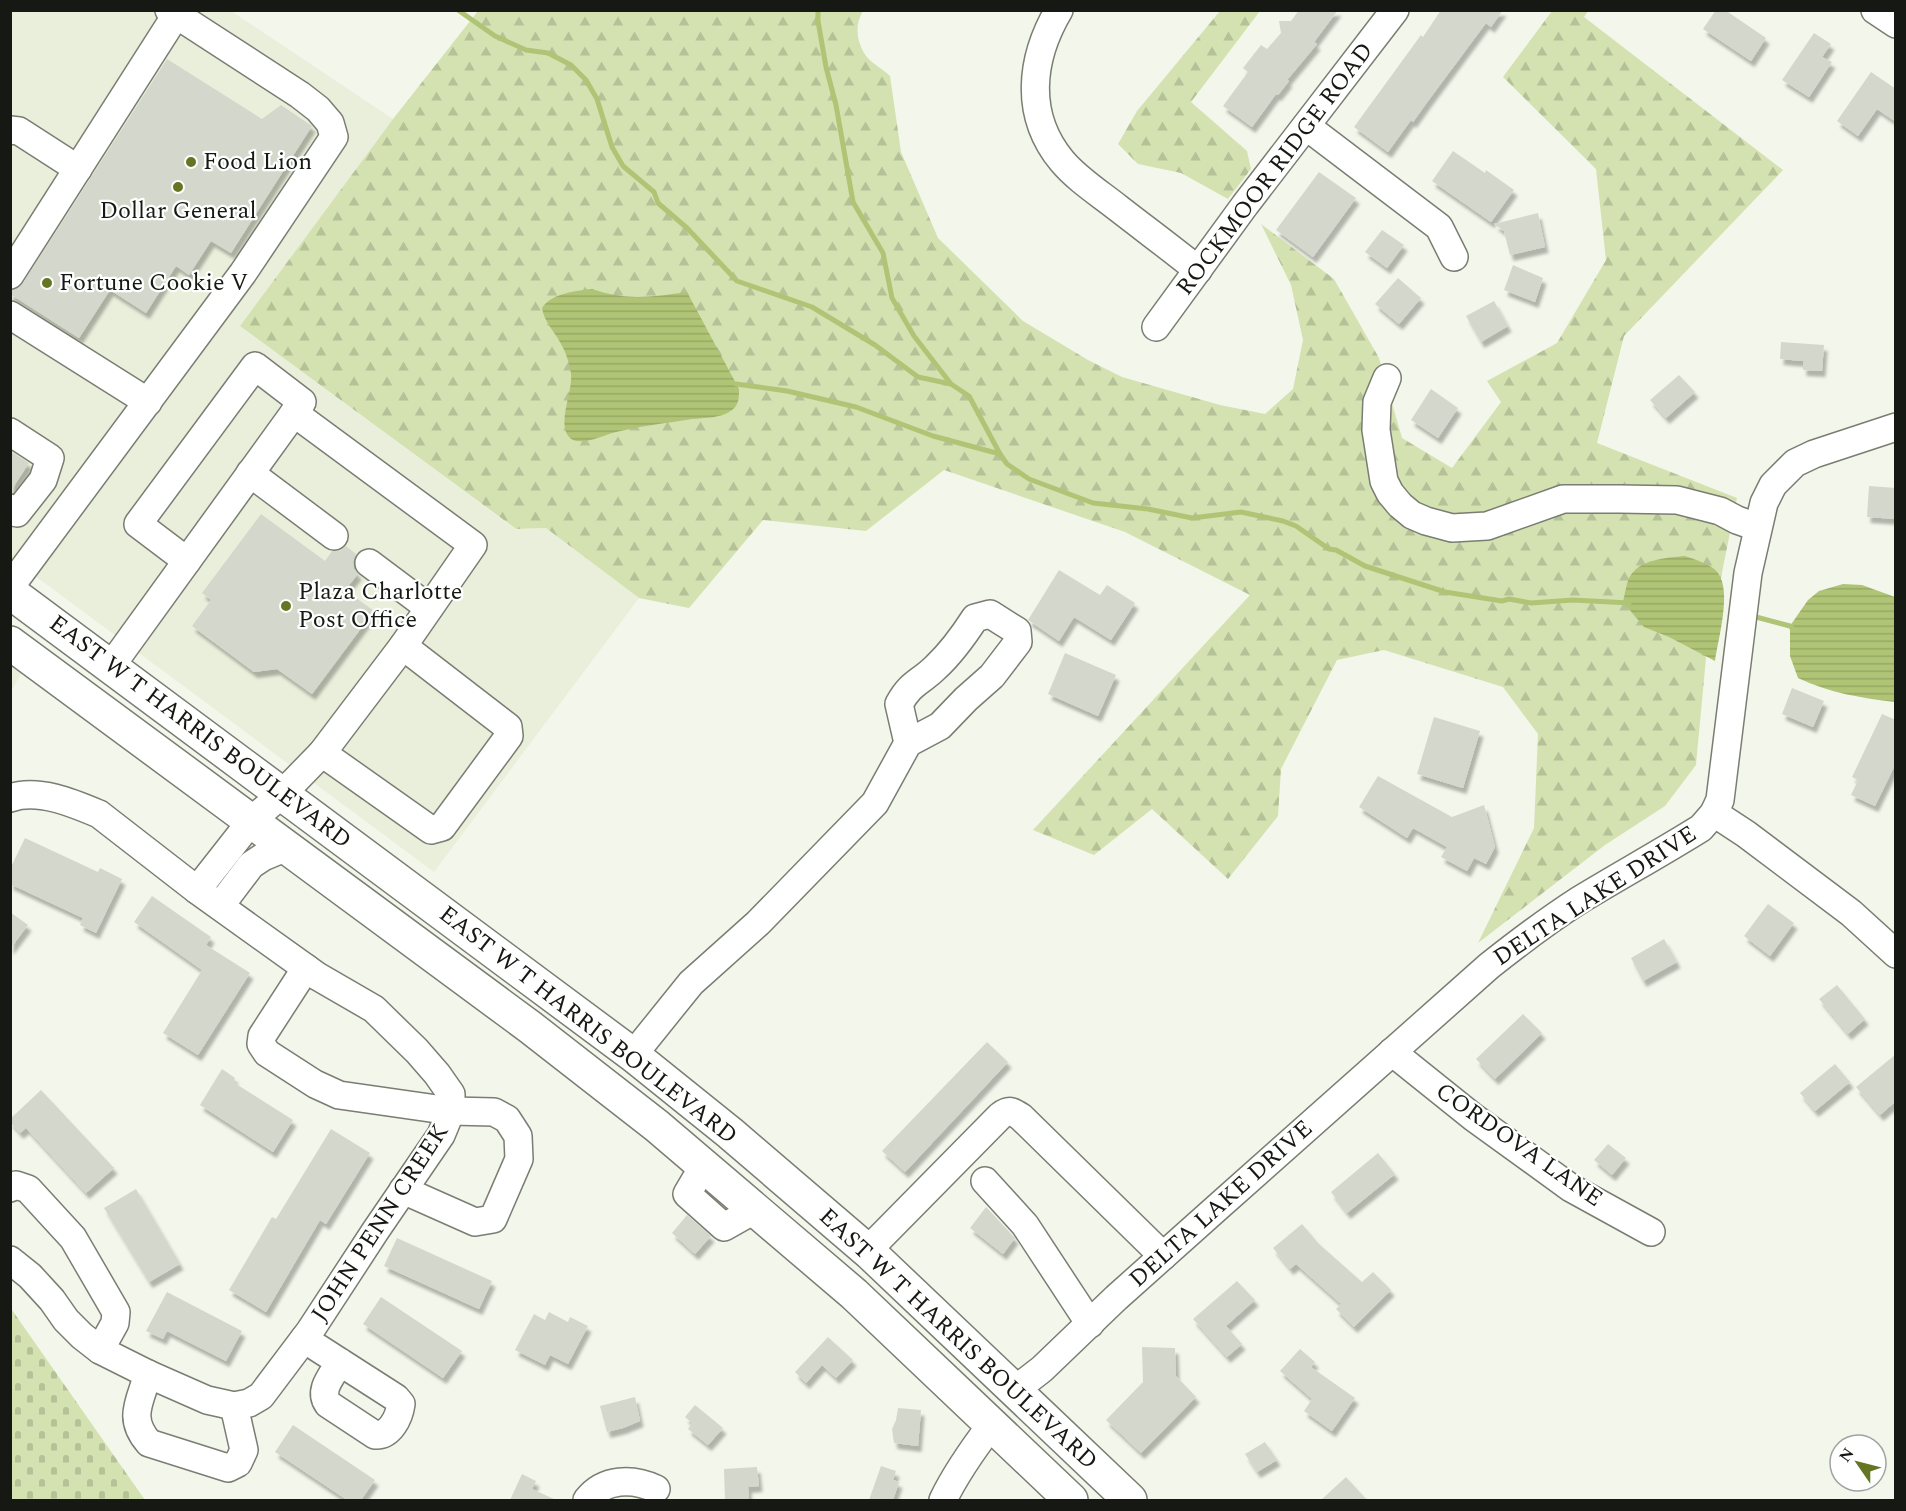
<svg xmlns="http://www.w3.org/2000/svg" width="1906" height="1511" viewBox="0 0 1906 1511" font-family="Spectral,serif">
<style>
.built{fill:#e9efdb}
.forest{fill:url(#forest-firs)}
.cemetery{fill:url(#cemetery-stones)}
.water{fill:url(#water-rules)}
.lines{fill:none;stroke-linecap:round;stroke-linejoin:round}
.stream{stroke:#b0c476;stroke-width:5}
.building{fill:#d4d8cc;filter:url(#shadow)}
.minor-casing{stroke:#797d72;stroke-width:30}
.major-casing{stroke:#797d72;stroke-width:36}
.minor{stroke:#fff;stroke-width:27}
.major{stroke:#fff;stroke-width:33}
.poi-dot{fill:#647624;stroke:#fff;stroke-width:2}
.labels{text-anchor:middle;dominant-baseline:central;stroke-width:4.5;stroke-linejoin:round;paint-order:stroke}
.poi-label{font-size:24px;fill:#161813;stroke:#fff;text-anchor:start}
.street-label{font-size:24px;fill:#161813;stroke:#fff}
</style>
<defs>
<pattern id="forest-firs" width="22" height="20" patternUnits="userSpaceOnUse" patternTransform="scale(1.5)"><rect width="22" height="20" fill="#d4e2b1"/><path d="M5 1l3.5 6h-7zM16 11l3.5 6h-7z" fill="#b5c197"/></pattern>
<pattern id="cemetery-stones" width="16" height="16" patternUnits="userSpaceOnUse" patternTransform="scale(1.5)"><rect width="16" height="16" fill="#d4e2b1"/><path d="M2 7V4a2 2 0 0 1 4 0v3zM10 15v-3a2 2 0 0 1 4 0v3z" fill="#b5c197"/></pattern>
<pattern id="water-rules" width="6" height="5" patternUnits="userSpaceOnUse" patternTransform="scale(1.5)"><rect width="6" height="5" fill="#b0c476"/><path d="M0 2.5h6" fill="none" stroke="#97a865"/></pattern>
<filter id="shadow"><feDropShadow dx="3.5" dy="6" stdDeviation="1.5" flood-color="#0004"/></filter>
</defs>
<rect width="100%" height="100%" fill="#f3f6ea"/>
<g class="built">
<path d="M10 11H231L393 119 240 326 515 529 546 528 639 598 434 872 11 558Z"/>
<path d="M11 663 22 672 11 691Z"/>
</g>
<g class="forest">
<path d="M478 11H863C855 24 856 39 864 53 869 62 883 69 890 76L901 152 938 238 1023 321 1088 360 1122 377 1220 405 1265 414 1293 389 1303 340 1291 285 1261 224 1334 279 1379 358 1402 438 1452 468 1501 402 1487 381 1557 343 1606 260 1596 169 1503 77 1552 11H1588L1584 17 1783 170 1624 336 1597 443 1737 498 1707 647 1696 765 1665 806 1605 845 1478 943 1534 828 1538 734 1503 687 1384 650 1337 660 1281 769 1278 816 1228 879 1152 809 1094 855 1033 830 1250 595 1125 532 944 470 866 531 763 520 689 608 639 598 546 528 516 529 240 326 393 119Z"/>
<path d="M1220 11H1260L1191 102 1247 151 1251 169 1228 199 1181 173 1138 164 1118 144 1137 111Z"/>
</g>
<path class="cemetery" d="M12 1310 145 1500H11Z"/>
<g class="water">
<path d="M592 289C627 301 651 297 687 292L739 389C739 397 739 405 732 410 722 418 705 418 692 419 667 423 641 426 616 432 604 435 578 448 569 437 557 423 573 391 571 374 570 365 566 352 561 344 555 332 544 322 542 308 552 293 575 291 592 289Z"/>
<path d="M1685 556C1696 560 1711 564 1718 573 1732 592 1718 639 1715 661L1669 637 1644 627 1623 602C1625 594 1626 585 1629 578 1639 559 1665 558 1685 556Z"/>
<path d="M1843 584 1862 585 1895 597V702C1861 698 1830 693 1798 678L1790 656V626L1808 600 1819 591Z"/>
</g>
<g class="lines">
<g class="stream">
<path d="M458 10 495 36 526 50 548 53 571 65 586 80 597 99 612 147 623 166 654 192 658 203 687 228 737 281 812 307 875 345 918 377 951 384"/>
<path d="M818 10V21L826 67 836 105 853 202 883 253 892 298 914 336 951 384 969 396 1000 454 1007 464 1029 479 1093 503 1148 509 1192 518 1241 512 1283 521 1296 526 1329 549 1336 550 1365 566 1445 592 1502 601 1509 599 1531 603 1573 600 1629 603"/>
<path d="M736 384 787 391 856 407 933 436 1000 454"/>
<path d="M1756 617 1790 626 1794 630"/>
</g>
</g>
<g class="building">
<path d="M1299 10H1338L1314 42 1317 44 1287 80 1289 81 1278 95 1276 94 1252 127 1223 106 1248 72 1243 68 1261 45 1267 49 1281 33 1279 21H1291Z"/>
<path d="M1441 10H1503L1491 27 1486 23 1428 101 1413 122 1411 120 1388 152 1354 127 1421 35 1423 37Z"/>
<path d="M1716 10H1725L1766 38 1751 61 1703 29Z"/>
<path d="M1814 33 1831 44 1822 57 1832 62 1809 97 1782 80Z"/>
<path d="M167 59 262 119 281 105 312 126 231 253 211 241 189 275 176 266 146 313 110 290 79 338 10 294V292L23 283Z"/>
<path d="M1871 72 1896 89V122L1877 109 1858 136 1837 121Z"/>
<path d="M1453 151 1485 173 1486 170 1514 190 1491 222 1432 181Z"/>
<path d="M1319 172 1356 198 1313 257 1276 230Z"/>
<path d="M1538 213 1545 247 1510 255 1504 231 1494 224Z"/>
<path d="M1382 230 1404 245 1387 268 1365 252Z"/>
<path d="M1513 265 1543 278 1535 302 1504 290Z"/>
<path d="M1398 278 1421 298 1399 324 1375 304Z"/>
<path d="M1494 301 1508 326 1481 342 1466 316Z"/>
<path d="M1781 342 1824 345 1822 371 1803 370V361L1780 359Z"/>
<path d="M1679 375 1695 392 1666 418 1650 400Z"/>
<path d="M1431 389 1458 408 1438 438 1411 420Z"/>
<path d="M10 451 29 463 10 492Z"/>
<path d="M1869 486 1896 488V519L1867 517Z"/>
<path d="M261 514 325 561 332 551H340L346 546 356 554 353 562 354 569 358 574 345 590 374 611 312 694 277 669 254 672 192 626 211 600 202 593Z"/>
<path d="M1059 570 1100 595 1107 585 1135 603 1111 640 1074 617 1059 641 1028 620Z"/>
<path d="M1065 653 1116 675 1098 716 1048 694Z"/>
<path d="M1792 688 1824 701 1813 727 1782 714Z"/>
<path d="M1882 714 1896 720V763L1875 806 1851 795 1858 780 1852 777Z"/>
<path d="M1434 717 1480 731 1463 788 1417 774Z"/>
<path d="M1378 776 1452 817 1484 805 1495 847 1486 864 1474 858 1467 871 1441 857 1447 847 1413 828 1407 838 1359 807Z"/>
<path d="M25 838 98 872 100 868 122 879 96 933 80 925 83 918 10 884V869Z"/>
<path d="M152 896 211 937 206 945 250 973 198 1055 163 1033 202 970 134 922Z"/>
<path d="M1768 904 1794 923 1770 956 1744 936Z"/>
<path d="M10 912 28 925 10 949Z"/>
<path d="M1664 939 1677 962 1643 981 1631 958Z"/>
<path d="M1837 985 1865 1019 1848 1034 1819 999Z"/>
<path d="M1523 1014 1542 1033 1495 1079 1476 1059Z"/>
<path d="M987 1042 1008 1062 905 1172 882 1151Z"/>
<path d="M1896 1054V1101L1880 1115 1856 1087Z"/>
<path d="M1835 1064 1850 1082 1815 1111 1800 1093Z"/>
<path d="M222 1069 235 1078 233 1082 293 1120 273 1152 200 1105Z"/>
<path d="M41 1090 114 1168 86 1193 26 1128 20 1133 10 1122V1119Z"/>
<path d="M331 1129 370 1153 326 1224 320 1220 266 1312 229 1290 272 1217 276 1219Z"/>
<path d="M1608 1144 1626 1158 1612 1175 1594 1160Z"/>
<path d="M1378 1153 1395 1174 1347 1213 1331 1192Z"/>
<path d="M136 1189 180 1264 149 1282 104 1208Z"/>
<path d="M986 1207 1015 1238 1003 1254 970 1228Z"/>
<path d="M687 1215 711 1236 695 1254 672 1233Z"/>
<path d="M1302 1224 1318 1243 1362 1282 1373 1272 1391 1290 1354 1327 1336 1309 1341 1304 1296 1264 1290 1269 1273 1248Z"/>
<path d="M397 1238 492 1281 479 1309 384 1266Z"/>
<path d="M1237 1281 1255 1300 1226 1326 1242 1344 1227 1357 1193 1319Z"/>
<path d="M167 1292 242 1331 226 1361 167 1331 163 1339 146 1331Z"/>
<path d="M381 1297 462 1351 443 1378 363 1324Z"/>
<path d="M549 1312 568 1322 570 1317 588 1326 568 1364 550 1355 545 1365 515 1350 534 1314 545 1320Z"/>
<path d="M828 1337 853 1360 836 1378 822 1365 806 1383 795 1372Z"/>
<path d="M1142 1347 1175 1348 1176 1376 1196 1397 1141 1453 1106 1420 1143 1382Z"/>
<path d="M1300 1349 1315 1362 1311 1367 1355 1398 1332 1431 1304 1411 1312 1399 1280 1371Z"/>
<path d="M635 1397 640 1421 623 1428 607 1432 600 1406Z"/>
<path d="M695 1405 723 1428 708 1445 688 1429 692 1423 685 1417Z"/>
<path d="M898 1408 921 1410 918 1446 894 1443 892 1429 896 1420Z"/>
<path d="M293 1425 375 1480 361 1500H347L275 1452Z"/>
<path d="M1265 1442 1277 1460 1257 1472 1245 1454Z"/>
<path d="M881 1466 896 1471 893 1480 899 1482 893 1500H869Z"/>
<path d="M757 1467 759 1486 748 1487 749 1500H725L724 1469Z"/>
<path d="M522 1474 536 1481 532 1489 556 1500H510Z"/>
<path d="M1346 1477 1367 1500H1321Z"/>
</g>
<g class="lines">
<g class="minor-casing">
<g id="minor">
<path d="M1059 10C1030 59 1024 115 1062 161 1077 179 1099 193 1118 208 1145 229 1172 249 1198 270"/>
<path d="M1875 10 1896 24"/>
<path d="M1306 126 1439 227 1454 257"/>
<path d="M10 130 19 131 78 169"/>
<path d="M10 275 176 15"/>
<path d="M10 315 148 402"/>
<path d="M1156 327 1245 205 1395 10"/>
<path d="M1387 378 1377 402 1376 430 1384 481 1390 493 1400 505 1412 515 1426 521 1452 528 1487 526 1563 499H1619L1677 500 1720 511 1737 520 1757 527"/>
<path d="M10 432 50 458 43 480 17 513 10 508"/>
<path d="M250 473 334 536"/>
<path d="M187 561 138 524 255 366 302 402 294 413"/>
<path d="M369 563 429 608"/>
<path d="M10 587 243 273 334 137 330 123 318 109 300 95 169 10"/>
<path d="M111 666 294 413 473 545 403 646 322 753 282 794 252 820 197 890"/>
<path d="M322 753 431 830 442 827 509 736 508 727 403 646"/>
<path d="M10 798C38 788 73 803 99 814L197 890 317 976 374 1009 417 1051 437 1074 451 1094V1111L441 1135 376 1230 310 1331 261 1396 249 1403 234 1406 207 1400 148 1374 100 1350 82 1336 66 1320 52 1300 30 1276 10 1260"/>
<path d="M1714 813 1746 834 1851 913 1896 954"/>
<path d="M220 906 251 865 263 857 287 847"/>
<path d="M306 968 262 1036 261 1044 267 1053 315 1084 339 1095 451 1111 494 1112 507 1119 518 1136 519 1159 493 1219 475 1222 403 1190"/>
<path d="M1392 1052 1473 1117 1571 1188 1651 1232"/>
<path d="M633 1055 691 983 758 923 875 803 908 743 899 704C911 682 920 683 936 667 951 653 964 635 975 618L990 614 1017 631 1018 642 992 676 966 699 940 726 908 743"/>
<path d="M704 1165 687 1194 724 1227 756 1209"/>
<path d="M985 1181 1025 1225 1090 1324"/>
<path d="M10 1188 16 1185 28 1189 73 1238 116 1312 115 1323 100 1350"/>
<path d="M867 1251 1000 1116C1009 1109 1012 1111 1021 1117L1163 1256"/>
<path d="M304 1339 396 1398 401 1404C399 1418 390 1436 375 1435L328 1404C318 1390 332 1376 340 1362"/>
<path d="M148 1374C140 1402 127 1418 149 1443L228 1468 238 1463 244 1450 234 1406"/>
<path d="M1015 1390 1042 1369 1116 1298 1219 1206 1489 966C1518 943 1547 921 1578 901 1619 876 1661 853 1701 828L1714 813 1720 800 1748 573 1764 503 1773 485 1795 463 1814 454 1896 427"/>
<path d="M587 1500C604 1478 633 1478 656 1489"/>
<path d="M943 1500C956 1473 973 1449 992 1424"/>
</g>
</g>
<g class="major-casing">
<g id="major">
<path d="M10 592 633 1055 730 1133 870 1253 1130 1500"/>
<path d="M10 643 530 1027 657 1126 854 1294 1071 1500"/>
</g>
</g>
<use href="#minor" class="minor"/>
<use href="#major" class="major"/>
</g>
<g class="poi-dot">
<circle cx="191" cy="162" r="6"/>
<circle cx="178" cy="187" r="6"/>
<circle cx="47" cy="283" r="6"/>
<circle cx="286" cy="606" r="6"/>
</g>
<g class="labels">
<g class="poi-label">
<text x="203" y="162">Food Lion</text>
<text x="178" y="211" text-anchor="middle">Dollar General</text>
<text x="59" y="283">Fortune Cookie V</text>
<text x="298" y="592">Plaza Charlotte<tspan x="298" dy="28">Post Office</tspan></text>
</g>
<g class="street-label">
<text transform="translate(1275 169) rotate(-53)">ROCKMOOR RIDGE ROAD</text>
<text transform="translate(200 732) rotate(37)">EAST W T HARRIS BOULEVARD</text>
<text transform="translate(1595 896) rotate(-33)">DELTA LAKE DRIVE</text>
<text transform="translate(588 1025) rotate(38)">EAST W T HARRIS BOULEVARD</text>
<text transform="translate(1519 1145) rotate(35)">CORDOVA LANE</text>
<text transform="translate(1221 1204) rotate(-42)">DELTA LAKE DRIVE</text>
<text transform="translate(380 1223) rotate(-57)">JOHN PENN CREEK</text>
<text transform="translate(958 1339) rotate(43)">EAST W T HARRIS BOULEVARD</text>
</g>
</g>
<rect width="1906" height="1511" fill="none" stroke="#161813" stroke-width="24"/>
<g transform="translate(1858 1463) rotate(305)"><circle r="28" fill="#ffffff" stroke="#a2a3a1" stroke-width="1.5"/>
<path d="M0-4.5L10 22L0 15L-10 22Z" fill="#647624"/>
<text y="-9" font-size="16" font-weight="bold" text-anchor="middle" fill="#161813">N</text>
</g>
</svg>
